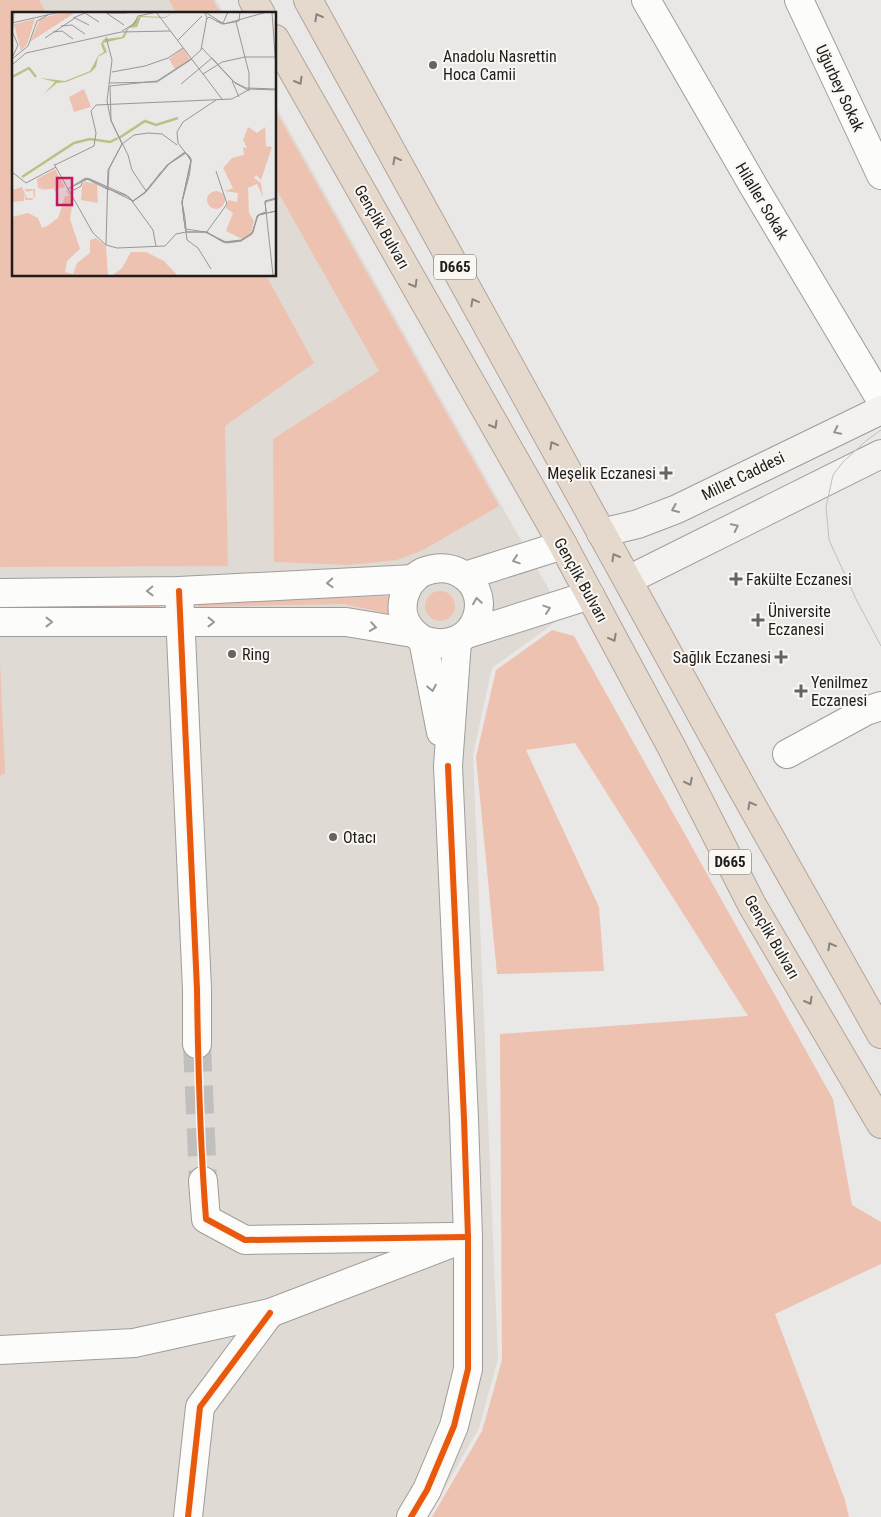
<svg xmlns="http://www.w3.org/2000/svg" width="881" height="1517" viewBox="0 0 881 1517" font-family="'Roboto Condensed',sans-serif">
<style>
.built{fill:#e0dad4}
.green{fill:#eec2b1}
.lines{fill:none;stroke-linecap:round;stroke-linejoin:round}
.street-tunnel{stroke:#c1bfbe;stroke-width:28;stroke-dasharray:28 14;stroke-linecap:butt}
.street-casing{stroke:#9f9d9b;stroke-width:30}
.secondary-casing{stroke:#9f9d9b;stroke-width:30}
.highway-casing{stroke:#b2a498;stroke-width:30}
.street{stroke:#fcfcfb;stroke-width:28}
.secondary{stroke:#f5f1ee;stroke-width:28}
.highway{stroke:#e5d9cd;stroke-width:28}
.tram{stroke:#c0bfbf;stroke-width:1}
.cycleway-casing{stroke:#faf6f2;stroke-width:9}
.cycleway{stroke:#e8590c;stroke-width:6}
.oneway{stroke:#8b847d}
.oneway2{stroke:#949290}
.oneway3{stroke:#989897}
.poi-dot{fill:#656463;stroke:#faf6f2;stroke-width:2}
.labels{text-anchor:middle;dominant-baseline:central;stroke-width:4;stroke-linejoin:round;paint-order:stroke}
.shield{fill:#faf6f2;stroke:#605e5c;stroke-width:1}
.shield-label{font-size:15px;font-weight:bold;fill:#1e1d1c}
.poi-label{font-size:16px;fill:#1e1d1c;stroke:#faf6f2;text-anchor:start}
.street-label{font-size:16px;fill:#1e1d1c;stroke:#faf6f2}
.inset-river{fill:none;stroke:#bbc184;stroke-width:2.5}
.inset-road{fill:none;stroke:#989795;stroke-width:1}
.view{fill:#c2185b;fill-opacity:0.15;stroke:#c2185b;stroke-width:2.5}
.inset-edge{fill:none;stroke:#1e1d1c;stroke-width:2.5}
</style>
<rect width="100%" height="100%" fill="#eae8e6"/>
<path class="built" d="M0 0H216L224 14H14V275H275V105L564 616 492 668 473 755 498 1359 479 1428 428 1517H0Z"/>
<g class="green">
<path d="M0 0H39L47 14H14V275H266L314 363 225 426 228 566 0 567Z"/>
<path d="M169 0H213L221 14H177Z"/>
<path d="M275 110 499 506 423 550 397 560 348 565 274 562 273 439 379 371 275 187Z"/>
<circle cx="440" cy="606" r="15"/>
<path d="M390 596V614L344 604 198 607V602Z"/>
<path d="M160 603V608L0 609V604Z"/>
<path d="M552 630 574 636 833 1099 852 1205 881 1222V1264L775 1314 845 1500 849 1517H432L482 1431 502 1360 500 1034 748 1016 575 743 526 750 599 907 604 971 497 974 476 757 496 670Z"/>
<path d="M0 662 5 773 0 776Z"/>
</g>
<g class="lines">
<path class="street-tunnel" d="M197 1044 203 1181"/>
<g class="street-casing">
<g id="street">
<path d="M646 0 754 187 881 400"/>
<path d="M799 0 881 175"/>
<path d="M465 576 563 545"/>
<path d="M179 591 197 989V1044"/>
<path d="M0 593 179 591 414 579"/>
<path d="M0 622H346L413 633"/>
<path d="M467 634 590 595"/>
<path d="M423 640C479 659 500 586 453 570 443 567 433 568 423 572 405 581 397 607 407 624 411 631 417 636 423 640L441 732"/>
<path d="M787 754 866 711 881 706"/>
<path d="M203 1181 206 1219 245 1240 451 1237"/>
<path d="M0 1350 134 1343 270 1313 468 1237"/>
<path d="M188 1517 200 1407 270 1313"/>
<path d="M411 1517 427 1490 454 1426 468 1369V1237L464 1119 448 766 457 641"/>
</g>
</g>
<g class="secondary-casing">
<g id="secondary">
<path d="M601 533 638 524 677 509 881 410"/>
<path d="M628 580 881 454"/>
</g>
</g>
<g class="highway-casing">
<g id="highway">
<path d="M253 0 261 14"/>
<path d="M308 0 742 788 881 1034"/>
<path d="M275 39 563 545 672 748 752 905 881 1124"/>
</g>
</g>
<use href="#street" class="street"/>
<use href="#secondary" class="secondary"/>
<use href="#highway" class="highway"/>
<path class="tram" d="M881 430 867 440 843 462 833 475 826 507 829 540 857 601 881 646"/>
<g class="cycleway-casing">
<g id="cycleway">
<path d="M179 591 197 989C198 1066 200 1142 206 1219L245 1240 468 1237"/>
<path d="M188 1517 200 1407 270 1313"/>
<path d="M411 1517 427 1490 454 1426 468 1369V1237L464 1119 448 766"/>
</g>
</g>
<use href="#cycleway" class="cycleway"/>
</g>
<defs><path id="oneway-chevron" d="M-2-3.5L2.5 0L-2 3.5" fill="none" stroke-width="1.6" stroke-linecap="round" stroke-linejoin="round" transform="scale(1.25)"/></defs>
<g class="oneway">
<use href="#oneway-chevron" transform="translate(318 17) rotate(-119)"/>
<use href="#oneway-chevron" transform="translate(299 81) rotate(60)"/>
<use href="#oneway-chevron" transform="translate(396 160) rotate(-119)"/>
<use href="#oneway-chevron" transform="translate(414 284) rotate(60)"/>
<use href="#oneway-chevron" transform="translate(474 302) rotate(-119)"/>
<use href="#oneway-chevron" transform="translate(494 425) rotate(60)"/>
<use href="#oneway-chevron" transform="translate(553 445) rotate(-119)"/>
<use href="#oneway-chevron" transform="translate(615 557) rotate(-120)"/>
<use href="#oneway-chevron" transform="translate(613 638) rotate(62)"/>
<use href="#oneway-chevron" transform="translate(689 782) rotate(63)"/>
<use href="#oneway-chevron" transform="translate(751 805) rotate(-119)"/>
<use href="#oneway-chevron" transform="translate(831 946) rotate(-119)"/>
<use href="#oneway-chevron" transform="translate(809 1001) rotate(60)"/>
</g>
<g class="oneway2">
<use href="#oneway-chevron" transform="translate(837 431) rotate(154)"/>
<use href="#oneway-chevron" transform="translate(675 509) rotate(157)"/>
<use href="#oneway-chevron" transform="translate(735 527) rotate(-26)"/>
</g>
<g class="oneway3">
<use href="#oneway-chevron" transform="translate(516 560) rotate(162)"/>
<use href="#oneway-chevron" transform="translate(330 583) rotate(177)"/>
<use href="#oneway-chevron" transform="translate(150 591) rotate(179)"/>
<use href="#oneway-chevron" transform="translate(477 601) rotate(-99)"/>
<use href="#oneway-chevron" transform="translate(547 609) rotate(-18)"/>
<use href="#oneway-chevron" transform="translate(49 622)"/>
<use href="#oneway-chevron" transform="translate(211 622)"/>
<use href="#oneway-chevron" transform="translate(373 627) rotate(9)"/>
<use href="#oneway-chevron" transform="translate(432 688) rotate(79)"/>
</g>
<g class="poi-dot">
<circle cx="433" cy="65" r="5"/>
<path d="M663.5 465.5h5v5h5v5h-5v5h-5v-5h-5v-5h5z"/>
<path d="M733.5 571.5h5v5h5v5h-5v5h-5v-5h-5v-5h5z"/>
<path d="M755.5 612.5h5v5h5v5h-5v5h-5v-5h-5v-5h5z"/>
<circle cx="232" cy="654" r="5"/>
<path d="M778.5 649.5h5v5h5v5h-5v5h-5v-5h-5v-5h5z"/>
<path d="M798.5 683.5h5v5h5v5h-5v5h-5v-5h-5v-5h5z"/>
<circle cx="333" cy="837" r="5"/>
</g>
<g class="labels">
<g class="shield">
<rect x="434" y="254.5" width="42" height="25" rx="4"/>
<rect x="709" y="849.5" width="42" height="25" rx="4"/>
</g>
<g class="shield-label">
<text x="455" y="267">D665</text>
<text x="730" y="862">D665</text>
</g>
<g class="poi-label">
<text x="443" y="56">Anadolu Nasrettin<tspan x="443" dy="18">Hoca Camii</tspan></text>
<text x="656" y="473" text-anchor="end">Meşelik Eczanesi</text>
<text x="746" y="579">Fakülte Eczanesi</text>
<text x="768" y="611">Üniversite<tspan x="768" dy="18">Eczanesi</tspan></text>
<text x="242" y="654">Ring</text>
<text x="771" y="657" text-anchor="end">Sağlık Eczanesi</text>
<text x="811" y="682">Yenilmez<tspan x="811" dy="18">Eczanesi</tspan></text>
<text x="343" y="837">Otacı</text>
</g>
<g class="street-label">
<text transform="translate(840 88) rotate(65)">Uğurbey Sokak</text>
<text transform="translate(762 201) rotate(59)">Hilaller Sokak</text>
<text transform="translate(382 227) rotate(60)">Gençlik Bulvarı</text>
<text transform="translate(743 476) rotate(-26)">Millet Caddesi</text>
<text transform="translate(581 580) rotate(61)">Gençlik Bulvarı</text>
<text transform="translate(772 937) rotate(60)">Gençlik Bulvarı</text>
</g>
</g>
<g transform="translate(12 12)">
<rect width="264" height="264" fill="#eae8e6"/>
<path d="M51 0H64L18 30 28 7ZM23 7 15 32 9 39 2 12ZM171 36 178 47 163 57 157 47ZM72 77 79 95 62 100 57 85ZM236 115 245 121 253 115 254 134 260 135 249 168 244 163 242 166 249 171 251 185 245 172 236 176 237 201 242 209 239 221 230 227 214 219 221 201 214 196 216 188 225 190 226 181 213 179 221 176 211 156 220 146 232 143 231 135 235 136 231 128ZM43 157 53 175 44 177V180L41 176 40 177 26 178 32 177 26 176 25 167ZM74 167V170L85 172 86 191 69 188 70 174ZM10 175 15 186H22L21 178 15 180 12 177H23V185L20 188H13L12 180V189L0 190V178ZM55 177 61 188 58 207 68 237 55 249 53 260 61 262 65 251 78 241V228L84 226 94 234 96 263H0V205L16 201 26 206 30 216 35 214 46 206 53 184H57L54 179 53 183ZM195 188a9 9 0 1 1 18 0a9 9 0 1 1-18 0ZM119 240H134L152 249 165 263H101L110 256Z" fill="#eec2b1"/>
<path d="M162 0 153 6 129 5 125 15 117 16 112 26 91 31 95 40 86 45 84 55 79 60 54 70 45 71 32 82 43 70 28 66 53 69 78 59 86 44 92 40 89 32 92 27 110 25 114 18 128 4 153 5Z" fill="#bbc184"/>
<path class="inset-river" d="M0 65 17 56 24 65M107 126 133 109 144 113 166 106M10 165 62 131 78 127 98 130 106 126"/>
<path class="inset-road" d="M93 0 112 13M144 0 210 87M193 0 212 12 255 0M260 0 264 57M95 1H115M61 6 73 1 87 10M194 8 197 5 210 12 223 10 227 9 228 0M204 9 211 11 216 0M224 10 237 61V79M0 11 48 0M49 14 60 13 73 22M0 19 6 33 0 46M110 19 122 12 126 4 145 0M41 20 50 19 61 27M94 25 100 48 95 89 99 109 116 143 120 158 134 179M33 26 63 6 77 13M0 27 2 0M166 28 190 4M189 35 222 70 234 76 264 77M233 45H263M0 47 16 34 25 9 36 3M0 53 14 41 109 20 158 19M100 60 133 54 156 46 171 36M191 62 210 50 233 45M220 69 227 85M97 71 145 70 180 47M169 72 200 46 223 71 236 78M42 152 81 221 94 233 105 236 153 234 164 222 174 220 175 228 186 236 199 257M43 153 82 134 84 121 79 99 84 93 220 87 238 77 264 78M0 160 14 171 44 155M93 176 96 175 97 157 110 132 99 108 98 74 145 69 179 47 189 38 195 5 192 0M94 176 117 185 141 218 144 234M56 177 75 167 97 178M134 179 155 153 173 140M264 186 253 189 254 200 248 202 245 204 244 208 241 219 239 222 229 229 214 230 193 220 174 217 173 206 170 190 177 164 178 158 179 149V147L178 145 174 141H172L157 152 149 160 142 169 133 180 121 189 114 183 78 167 74 166 72 167 59 175 62 178 69 174 71 168 77 167 121 189 134 180 157 152 174 141 179 149 170 190 173 216 175 220H194L211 230 215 231 229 229 240 222 241 220 245 206 247 203 264 199M120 190 134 180M172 209 170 190 179 148 166 131 165 120 171 110 204 88M173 214 174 220H195L212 230 229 228 240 221 246 203 264 199M194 221 215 192 204 159M94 233 96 158 110 132 122 123 136 121 150 122 165 133M261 263 253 190 264 187"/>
<path class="view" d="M45 166H60V193H45Z"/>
<rect width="264" height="264" class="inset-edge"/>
</g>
</svg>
